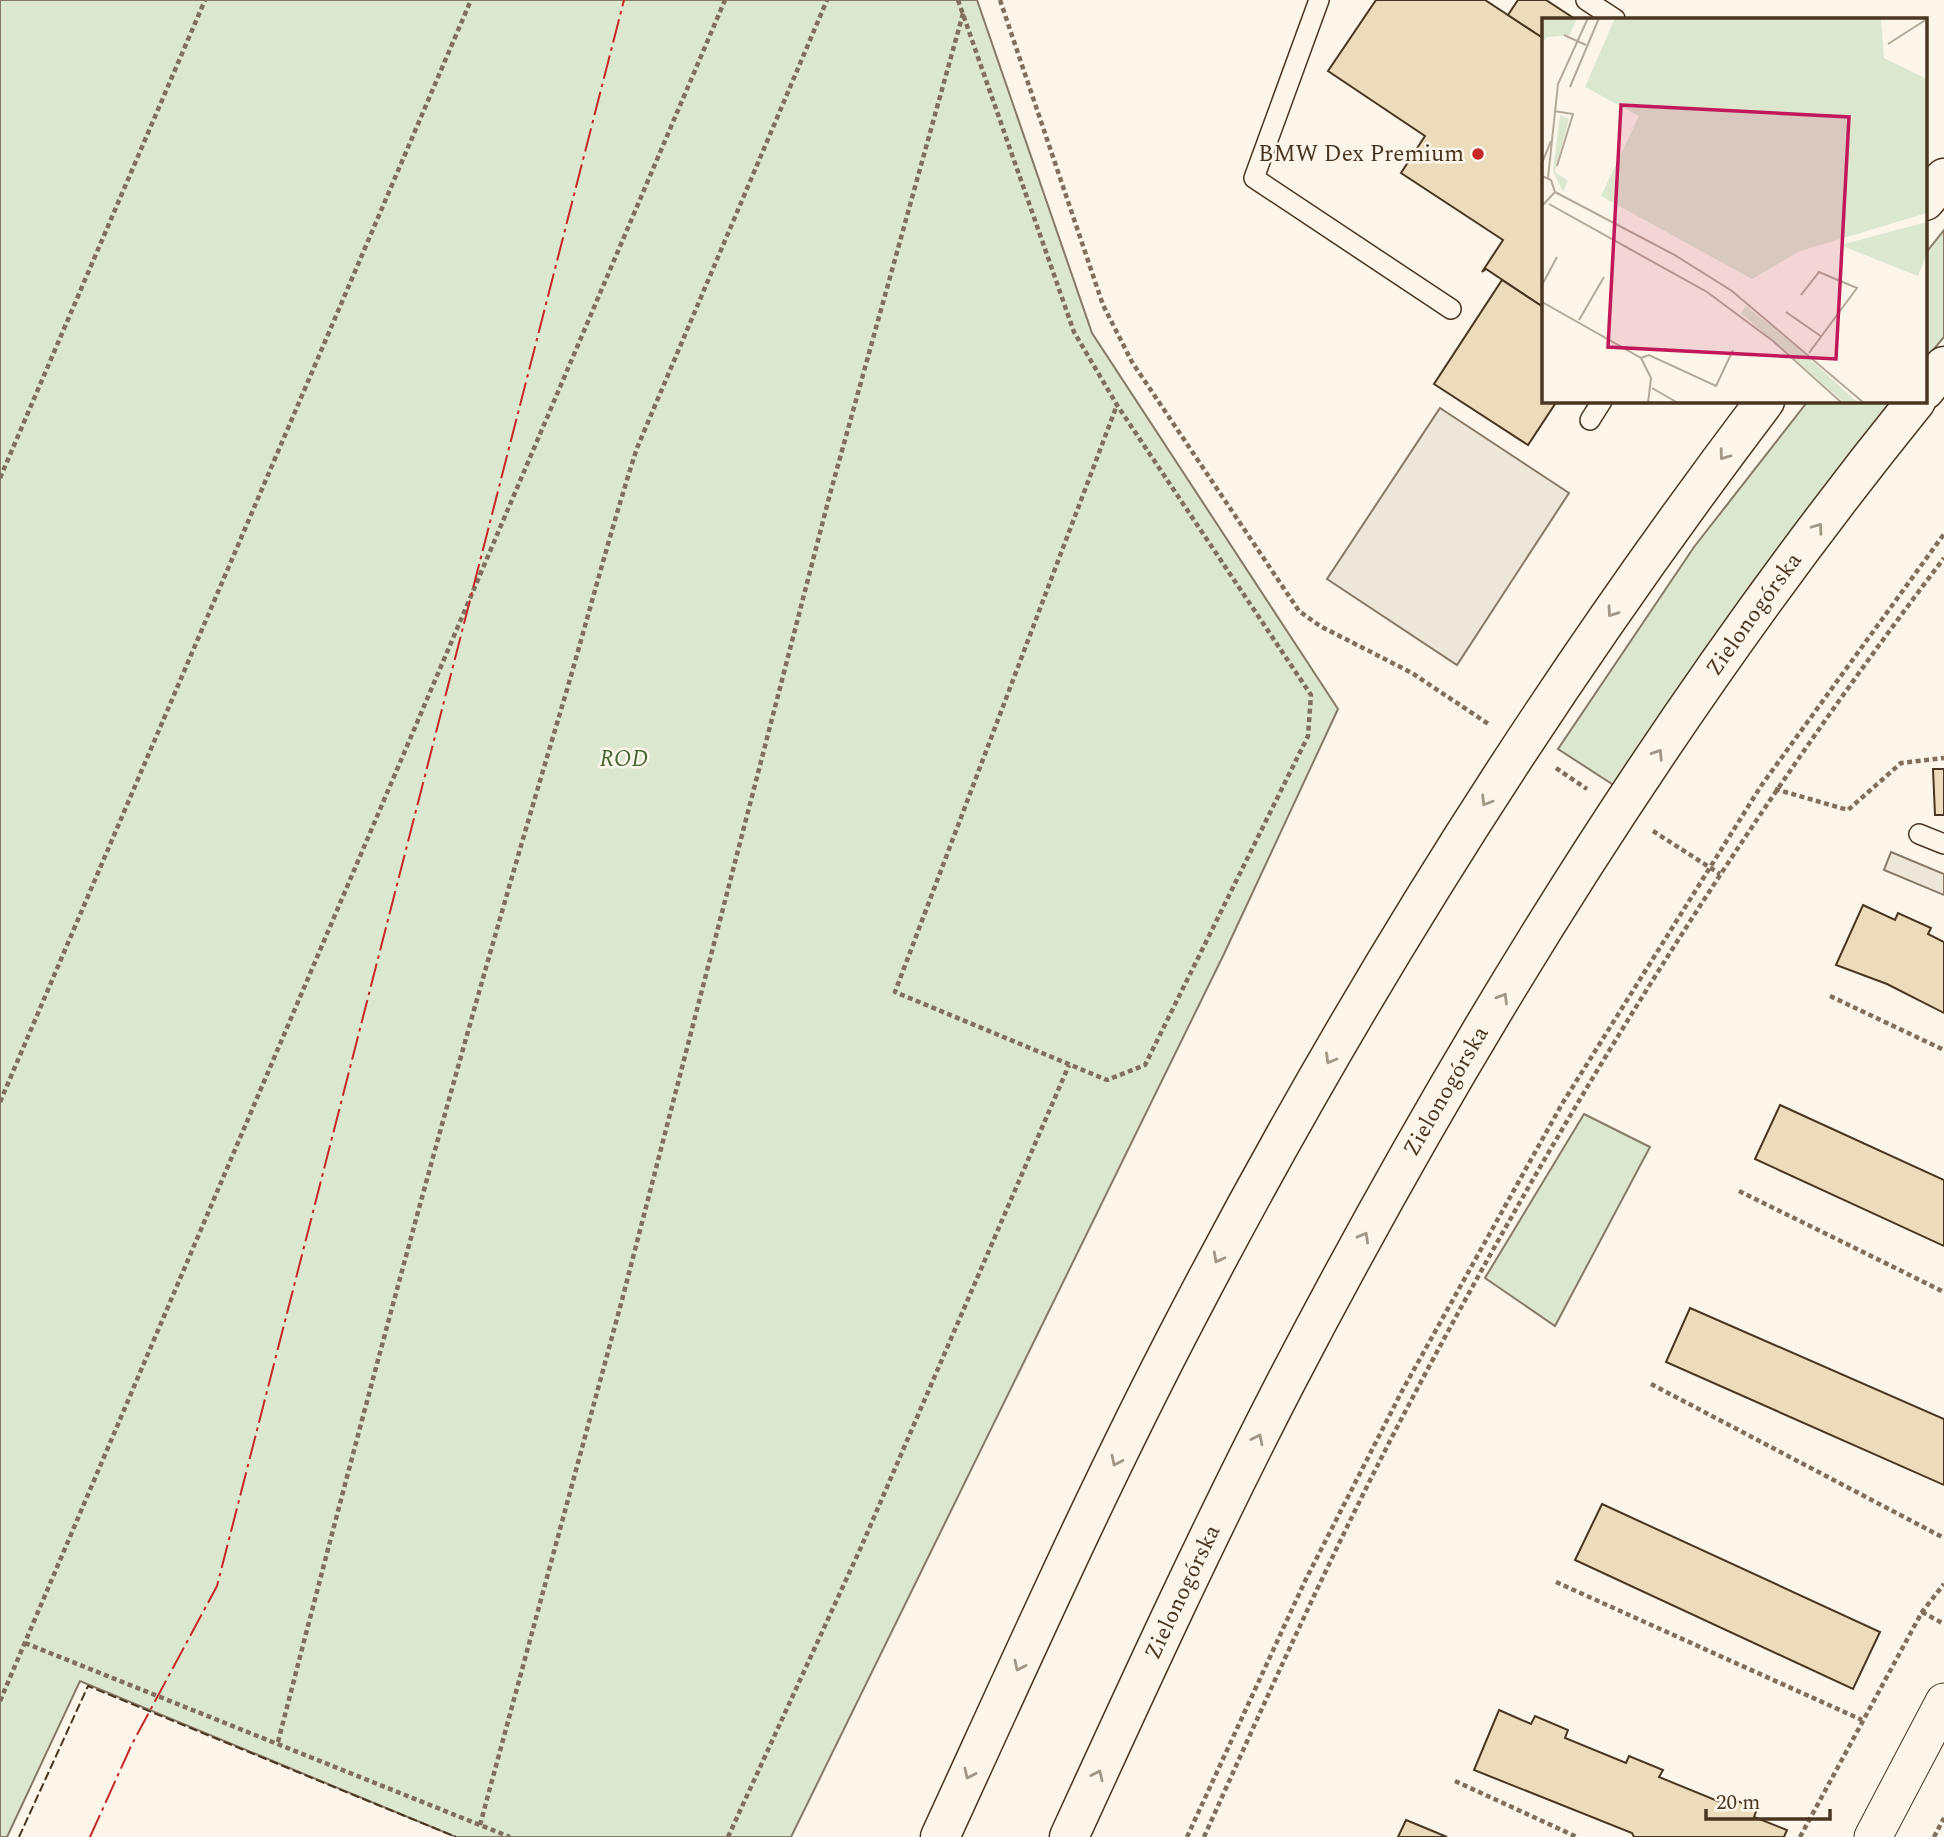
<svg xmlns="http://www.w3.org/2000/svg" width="1944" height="1837" viewBox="0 0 1944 1837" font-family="Spectral,serif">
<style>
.green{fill:#dce7d0;stroke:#887966;stroke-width:2}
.parking{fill:#ede7d9;stroke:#887966;stroke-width:2}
.building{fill:#ecdcbc;stroke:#4a3520;stroke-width:2}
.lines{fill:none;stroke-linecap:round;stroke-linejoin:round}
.lane-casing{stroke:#4a3520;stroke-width:22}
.street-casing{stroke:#4a3520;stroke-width:39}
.primary-casing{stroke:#4a3520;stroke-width:41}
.path{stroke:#7f6f5c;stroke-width:4.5;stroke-dasharray:5 3.5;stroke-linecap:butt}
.lane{stroke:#fbf6e9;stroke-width:19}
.street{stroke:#fbf6e9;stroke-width:37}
.primary{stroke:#fbf6e9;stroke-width:38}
.fence{stroke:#4a3520;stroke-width:2;stroke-dasharray:9 3.5;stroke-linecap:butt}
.power{stroke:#c62828;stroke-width:2;stroke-dasharray:24 5 3.5 5;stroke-linecap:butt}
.oneway{stroke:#a29684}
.poi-dot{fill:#c62828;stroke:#fbf6e9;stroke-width:2.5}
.labels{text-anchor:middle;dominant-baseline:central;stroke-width:5;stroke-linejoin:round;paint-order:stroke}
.poi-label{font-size:23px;fill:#4a3520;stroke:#fbf6e9;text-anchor:end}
.street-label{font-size:23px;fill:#4a3520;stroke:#fbf6e9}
.park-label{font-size:23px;font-style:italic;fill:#436837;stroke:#fbf6e9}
.inset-road{fill:none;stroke:#b4a999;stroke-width:2}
.view{fill:#c2185b;fill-opacity:0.15;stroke:#c2185b;stroke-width:3.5}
.inset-edge{fill:none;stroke:#4a3520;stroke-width:3.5}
</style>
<rect width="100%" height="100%" fill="#fbf6e9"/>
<g class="green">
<path d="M0 0H977L1092 333 1338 709 1223 956 791 1837H456L80 1681 7 1837H0Z"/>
<path d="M1944 230V337L1925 360V254Z"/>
<path d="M1808 401H1891L1752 583 1615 786 1558 749 1694 547Z"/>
<path d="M1584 1114 1650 1147 1555 1326 1485 1278Z"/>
</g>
<g class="parking">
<path d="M1440 408 1569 493 1457 665 1327 579Z"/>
<path d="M1891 852 1944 874V895L1884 870Z"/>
</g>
<g class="building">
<path d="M1376 0H1485L1543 38V307L1486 269 1482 272 1503 240 1401 173 1425 136 1328 71Z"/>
<path d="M1518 0H1546L1575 19H1543V38L1508 15Z"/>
<path d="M1502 280 1543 307V401H1557L1528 445 1434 384Z"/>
<path d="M1933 769H1944V815H1935Z"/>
<path d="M1863 905 1895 920 1898 913 1931 928 1928 934 1944 942V1013L1887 984 1836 965Z"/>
<path d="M1780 1105 1944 1180V1246L1755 1159Z"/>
<path d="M1690 1308 1944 1419V1485L1666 1362Z"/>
<path d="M1602 1504 1880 1632 1853 1689 1575 1560Z"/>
<path d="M1499 1710 1531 1724 1535 1716 1568 1730 1565 1738 1626 1763 1629 1756 1663 1770 1659 1777 1720 1802 1723 1795 1757 1809 1754 1817 1787 1830 1784 1837H1634L1632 1833 1474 1770Z"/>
<path d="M1406 1820 1423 1827 1447 1837H1398Z"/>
</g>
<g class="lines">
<g class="lane-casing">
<g id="lane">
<path d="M1319 0 1254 178 1451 309"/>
<path d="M1586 0 1615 19"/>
<path d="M1590 420 1602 401"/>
<path d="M1919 834 1944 844"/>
</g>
</g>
<g class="street-casing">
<path id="street" d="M1873 1837 1944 1702"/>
</g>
<g class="primary-casing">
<g id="primary">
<path d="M1925 201 1944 178"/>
<path d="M1925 390 1944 366"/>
<path d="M940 1837C1020 1663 1098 1487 1187 1317 1354 996 1547 689 1765 401"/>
<path id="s1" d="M1069 1837C1139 1684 1209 1531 1286 1382 1465 1038 1672 703 1916 401"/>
</g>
</g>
<g class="path">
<path d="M958 0 1074 332 1117 405 1311 695 1308 736 1145 1065 1107 1080 895 992 1117 405"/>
<path d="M1000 0 1103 305 1132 362 1299 611 1320 626 1412 673 1490 725"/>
<path d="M0 478 205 0"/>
<path d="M1556 768 1587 789"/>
<path d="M1775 789 1848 810 1901 763 1944 758"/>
<path d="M1653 831 1720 874"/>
<path d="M1830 996 1944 1050"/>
<path d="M0 1102 471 0"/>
<path d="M1739 1191 1944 1292"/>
<path d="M1651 1384 1944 1538"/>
<path d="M1556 1582 1862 1720"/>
<path d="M1922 1612 1944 1624"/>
<path d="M25 1643 510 1837"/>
<path d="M0 1701 725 0"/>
<path d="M278 1742C366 1400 457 1059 558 720 585 630 608 538 637 448L827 0"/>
<path d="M1455 1781 1577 1837"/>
<path d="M480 1825 622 1300 830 494 964 10"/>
<path d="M728 1837 862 1545 1069 1065"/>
<path d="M1187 1837 1305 1581 1402 1391 1562 1104 1761 786 1944 534"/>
<path d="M1204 1837C1271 1688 1338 1538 1415 1393 1569 1102 1744 821 1944 558"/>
<path d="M1800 1837 1922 1612 1944 1584"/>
<path d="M1934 1837 1944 1818"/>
</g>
<use href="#lane" class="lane"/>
<use href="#street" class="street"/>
<use href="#primary" class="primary"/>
<path class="fence" d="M19 1837 88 1686 456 1837"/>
<path class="power" d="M90 1837 132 1744 217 1586 624 0"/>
</g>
<defs><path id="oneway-chevron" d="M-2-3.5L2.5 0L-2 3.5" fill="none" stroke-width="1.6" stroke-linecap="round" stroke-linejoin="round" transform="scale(1.75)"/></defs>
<g class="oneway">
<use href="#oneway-chevron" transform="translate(1724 455) rotate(126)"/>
<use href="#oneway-chevron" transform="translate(1818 528) rotate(-54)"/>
<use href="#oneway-chevron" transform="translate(1612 612) rotate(125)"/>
<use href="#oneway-chevron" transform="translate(1658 754) rotate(-57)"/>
<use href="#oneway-chevron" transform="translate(1486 801) rotate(122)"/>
<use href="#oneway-chevron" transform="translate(1503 998) rotate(-59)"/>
<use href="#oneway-chevron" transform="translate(1330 1059) rotate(120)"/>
<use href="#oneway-chevron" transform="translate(1364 1237) rotate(-61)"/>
<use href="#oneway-chevron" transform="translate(1218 1258) rotate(118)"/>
<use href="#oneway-chevron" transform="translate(1258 1439) rotate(-64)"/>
<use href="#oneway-chevron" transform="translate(1116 1461) rotate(116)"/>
<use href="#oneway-chevron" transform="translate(1019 1666) rotate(115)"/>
<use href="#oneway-chevron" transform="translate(969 1774) rotate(115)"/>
<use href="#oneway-chevron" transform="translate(1098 1775) rotate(-65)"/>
</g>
<circle class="poi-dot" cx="1478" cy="154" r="7"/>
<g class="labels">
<g class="poi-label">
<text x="1464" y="154">BMW Dex Premium</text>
</g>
<g class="street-label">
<text stroke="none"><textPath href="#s1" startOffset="1404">Zielonogórska</textPath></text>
<text stroke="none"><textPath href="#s1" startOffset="836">Zielonogórska</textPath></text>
<text stroke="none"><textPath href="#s1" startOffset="270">Zielonogórska</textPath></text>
</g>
<g class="park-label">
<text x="624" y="759">ROD</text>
</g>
</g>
<g transform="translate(1542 18)">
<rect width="385" height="385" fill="#fbf6e9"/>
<path d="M0 0H35L28 17 5 19 0 26ZM73 0H339L342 40 385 61V195L258 233 210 261 59 178 97 98 43 69ZM18 97 27 101 13 154 26 163 21 174 11 153ZM385 204V235L376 258 298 227ZM204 288 257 331 316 385H303L199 295Z" fill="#dce7d0"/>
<path class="inset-road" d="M22 17 44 27M346 26 385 1M28 69 57 0M12 93 31 96 15 148M0 145 9 123M0 158 9 162 13 174 0 188M6 160 16 66 46 0M13 174 131 236 190 273 322 385M7 186 165 274 231 323 300 385M0 267 15 239M259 277 277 254 315 270 267 335M0 284 99 340 109 360 106 385M244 294 280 319M37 302 62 259M99 340 107 337 174 368 191 332M110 370 136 385"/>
<path class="view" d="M79 87 307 99 294 341 66 329Z"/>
<rect width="385" height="385" class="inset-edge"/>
</g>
<path d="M1706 1809v10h124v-10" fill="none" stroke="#4a3520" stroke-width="3.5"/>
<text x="1716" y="1809" font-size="21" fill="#4a3520" stroke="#fbf6e9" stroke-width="5" paint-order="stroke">20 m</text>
</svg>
